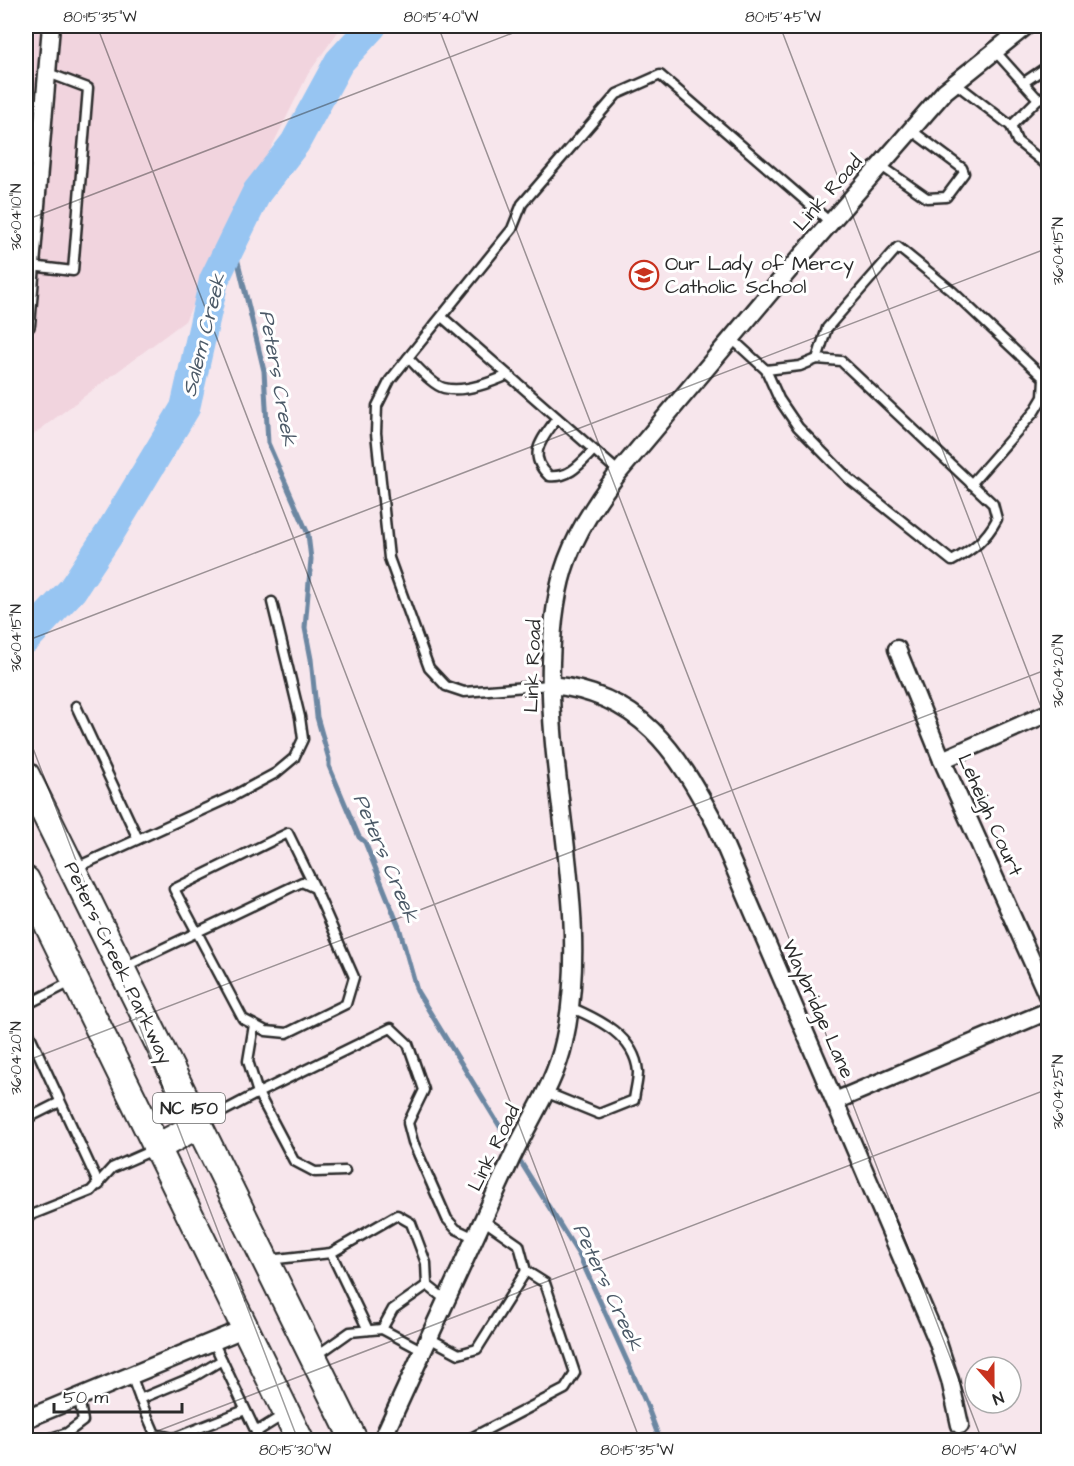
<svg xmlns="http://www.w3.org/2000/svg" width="1074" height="1466" viewBox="0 0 1074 1466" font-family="'Architects Daughter',sans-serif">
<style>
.built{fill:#f1d4de}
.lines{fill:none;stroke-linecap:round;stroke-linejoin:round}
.stream{stroke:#6c87a2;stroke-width:5}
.river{stroke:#97c5f2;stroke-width:30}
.service-casing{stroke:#2b2b2b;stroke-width:13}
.minor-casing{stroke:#2b2b2b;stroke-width:21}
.primary-casing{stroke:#2b2b2b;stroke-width:30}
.service{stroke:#fff;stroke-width:8}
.minor{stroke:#fff;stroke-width:16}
.primary{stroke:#fff;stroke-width:26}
.ticks{fill:none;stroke:#2b2b2b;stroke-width:1.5;stroke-opacity:0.45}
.labels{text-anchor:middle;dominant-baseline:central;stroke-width:6;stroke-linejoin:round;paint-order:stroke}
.shield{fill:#fff;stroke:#6b6b6b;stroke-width:1.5}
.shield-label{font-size:18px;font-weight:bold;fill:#2b2b2b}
.street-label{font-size:20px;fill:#2b2b2b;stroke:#fff}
.poi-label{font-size:20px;fill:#2b2b2b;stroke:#fff;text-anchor:start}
.water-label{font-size:21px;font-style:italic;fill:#4b5967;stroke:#fff}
.neatline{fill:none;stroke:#2b2b2b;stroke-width:2}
.ticks-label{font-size:15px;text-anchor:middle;fill:#2b2b2b}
</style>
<rect width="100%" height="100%" fill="#f7e6ec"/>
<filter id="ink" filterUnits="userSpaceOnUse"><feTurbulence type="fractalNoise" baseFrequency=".0167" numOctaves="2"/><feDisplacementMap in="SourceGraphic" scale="12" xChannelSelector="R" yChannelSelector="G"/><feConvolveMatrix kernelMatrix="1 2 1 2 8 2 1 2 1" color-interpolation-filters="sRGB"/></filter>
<g filter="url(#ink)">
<path class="built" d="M26 26H342L308 74 185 321 26 440Z"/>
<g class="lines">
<g class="stream">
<path d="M233 241 264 371 268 443 308 534 311 559 305 628 311 659 317 717 329 759V766L359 837 365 842 399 927 417 991 513 1148"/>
<path d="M517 1156 579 1255 646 1403 660 1440"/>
</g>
<path class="river" d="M26 639 72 590 111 531 185 408 214 280 233 241 257 192 295 143 339 62 372 26"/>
<g class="service-casing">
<g id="service">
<path d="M955 83 1011 126 1038 99 994 50"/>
<path d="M1023 83 1048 66"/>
<path d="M1038 99 1048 96"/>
<path d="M1011 126 1017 141 1048 166"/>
<path d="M880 165 927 198 946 197 964 173 962 168 911 130"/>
<path d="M31 266 73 271 88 88 48 73"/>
<path d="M442 317 619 472"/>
<path d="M731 338 766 370 779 399 798 427 848 478 952 561C972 550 986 540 997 519L993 504 841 361 817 359 800 366 766 370"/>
<path d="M408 358C417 366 432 385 444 388 464 393 490 383 508 375"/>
<path d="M817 359 827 328 898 247 952 291 1044 378 1043 397 1034 412 971 484"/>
<path d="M557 418C542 440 526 454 549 476 570 478 580 464 594 450"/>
<path d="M550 685 464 692 446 686 429 668 389 558 376 433 377 406 390 380 512 229 522 204 617 94 660 75 830 222"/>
<path d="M76 706 138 839"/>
<path d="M75 868 235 795 276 773 294 758 303 739 300 717 272 602"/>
<path d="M124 967 302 882 315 888 354 977 346 1004 287 1033 266 1031 243 1019 174 889 288 833 315 888"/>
<path d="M26 1005 71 982"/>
<path d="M26 1027 99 1185"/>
<path d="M545 1092 599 1114 634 1100C635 1091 638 1081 638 1072 635 1036 598 1019 570 1007"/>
<path d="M26 1119 60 1102"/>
<path d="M201 1123 258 1093 248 1061 254 1025"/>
<path d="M345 1171 315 1172 294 1161 258 1093 391 1028 408 1044 424 1090 408 1123 413 1142 447 1219 456 1229 475 1238"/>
<path d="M26 1217 91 1191 112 1168 153 1150"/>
<path d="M483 1220 519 1245 526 1271"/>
<path d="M331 1253 368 1330"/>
<path d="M268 1260 331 1253 397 1215 411 1223 426 1263 427 1285"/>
<path d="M429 1338 459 1354 477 1349 526 1271 545 1283 575 1373 565 1389 467 1440"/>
<path d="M213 1341 256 1432 285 1414"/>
<path d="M423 1351 382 1329 393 1309 427 1285 446 1300"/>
<path d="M316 1356 350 1332 382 1329"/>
<path d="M131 1375 140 1399"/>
<path d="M256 1432 260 1440"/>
<path d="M174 1438 155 1434 140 1399 195 1376 222 1360"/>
<path d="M45 1440 67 1433 83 1421 79 1397"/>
<path d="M174 1440V1438L245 1410"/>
</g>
</g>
<g class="minor-casing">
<g id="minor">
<path d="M26 325 51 26"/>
<path d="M897 649 942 760 1048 997"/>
<path d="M550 685C640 693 677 751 716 825L937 1340 950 1380 960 1425"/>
<path d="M942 760 1048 713"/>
<path d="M835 1101 1048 1011"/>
<path d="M26 1419 243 1329"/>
<path d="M382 1440C425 1347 468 1253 511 1159 529 1120 555 1084 564 1042 592 917 547 788 551 662 552 628 555 592 567 560 579 528 598 499 619 472L790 269 945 91 1026 26"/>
</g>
</g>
<g class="primary-casing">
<g id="primary">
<path d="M26 775 354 1440"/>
<path d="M26 880 300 1440"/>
<path d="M156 1148 198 1125"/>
</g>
</g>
<use href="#service" class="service"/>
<use href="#minor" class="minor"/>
<use href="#primary" class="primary"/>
</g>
</g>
<path class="ticks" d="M97 26 640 1440M438 26 982 1440M780 26 1048 725M26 220 531 26M26 641 1048 248M26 730 298 1440M26 1061 1048 669M134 1440 1048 1089"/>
<defs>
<g id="school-ring" transform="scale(1.5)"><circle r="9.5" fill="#fff" stroke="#c8321e" stroke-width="1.5"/><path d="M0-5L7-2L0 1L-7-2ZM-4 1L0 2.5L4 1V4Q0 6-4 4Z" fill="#c8321e"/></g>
</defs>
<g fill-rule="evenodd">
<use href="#school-ring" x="644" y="275"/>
</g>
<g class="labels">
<rect class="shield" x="153" y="1093" width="72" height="30" rx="4.5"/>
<g class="shield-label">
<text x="189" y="1108">NC 150</text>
</g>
<g class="street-label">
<text transform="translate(828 193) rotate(-49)">Link Road</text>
<text transform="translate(533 666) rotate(-88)">Link Road</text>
<text transform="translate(990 815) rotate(66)">Leheigh Court</text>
<text transform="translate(118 963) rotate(64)">Peters Creek Parkway</text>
<text transform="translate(818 1009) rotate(66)">Waybridge Lane</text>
<text transform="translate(494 1148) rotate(-64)">Link Road</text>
</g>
<g class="poi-label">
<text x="665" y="264">Our Lady of Mercy<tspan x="665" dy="23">Catholic School</tspan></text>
</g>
<g class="water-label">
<text transform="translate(204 335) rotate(-76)">Salem Creek</text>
<text transform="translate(278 378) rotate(80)">Peters Creek</text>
<text transform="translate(386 858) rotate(67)">Peters Creek</text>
<text transform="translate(608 1287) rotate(65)">Peters Creek</text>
</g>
</g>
<rect width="1074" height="1466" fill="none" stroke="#fff" stroke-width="66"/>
<g transform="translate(993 1385) rotate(159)"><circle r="28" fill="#ffffff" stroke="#aaaaaa" stroke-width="1.5"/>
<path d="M0-4.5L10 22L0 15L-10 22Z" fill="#c8321e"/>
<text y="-9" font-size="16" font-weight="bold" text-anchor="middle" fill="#2b2b2b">N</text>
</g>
<path d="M54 1403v9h128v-9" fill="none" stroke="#2b2b2b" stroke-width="3"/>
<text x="63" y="1403" font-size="18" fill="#2b2b2b" stroke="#ffffff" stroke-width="4.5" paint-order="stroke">50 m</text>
<rect x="33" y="33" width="1008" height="1400" class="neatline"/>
<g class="ticks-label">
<text x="100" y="22">80°15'35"W</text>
<text x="441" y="22">80°15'40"W</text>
<text x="783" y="22">80°15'45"W</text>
<text transform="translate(16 217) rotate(-90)" y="5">36°04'10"N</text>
<text transform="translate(1058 251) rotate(-90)" y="5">36°04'15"N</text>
<text transform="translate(16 638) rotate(-90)" y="5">36°04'15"N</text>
<text transform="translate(1058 671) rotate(-90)" y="5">36°04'20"N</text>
<text transform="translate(16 1058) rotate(-90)" y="5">36°04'20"N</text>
<text transform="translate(1058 1092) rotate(-90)" y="5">36°04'25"N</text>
<text x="295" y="1455">80°15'30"W</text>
<text x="637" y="1455">80°15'35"W</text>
<text x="979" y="1455">80°15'40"W</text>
</g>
</svg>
